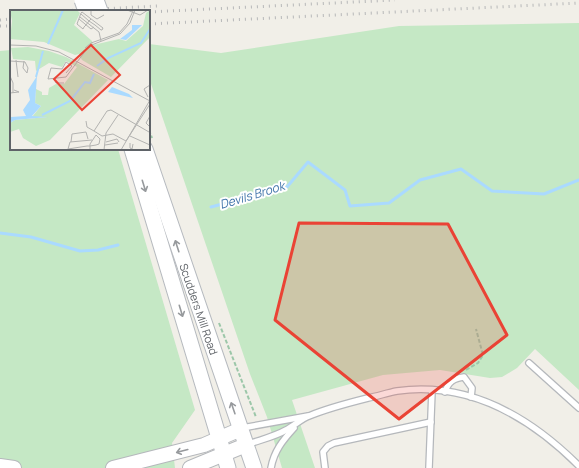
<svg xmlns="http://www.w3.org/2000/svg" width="579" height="468" viewBox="0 0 579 468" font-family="Manrope,sans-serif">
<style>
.green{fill:#c5e8c5}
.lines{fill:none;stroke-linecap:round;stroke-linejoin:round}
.stream{stroke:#aadaff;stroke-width:3}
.service-casing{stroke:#b5b8bc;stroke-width:8}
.tertiary-casing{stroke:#b5b8bc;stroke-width:16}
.secondary-casing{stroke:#b6babf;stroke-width:17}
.path{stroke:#9cc7a9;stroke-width:2;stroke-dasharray:4 2;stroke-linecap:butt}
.service{stroke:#fff;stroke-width:5.5}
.tertiary{stroke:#fff;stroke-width:14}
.secondary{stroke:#fff;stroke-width:15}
.rail{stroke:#b6b7b8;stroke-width:3;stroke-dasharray:1 5;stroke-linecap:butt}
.secondary-bridge-casing{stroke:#b6babf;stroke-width:17;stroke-linecap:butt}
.secondary-bridge{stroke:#fff;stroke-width:15}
.oneway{stroke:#979a9d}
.marked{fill:#ea4335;fill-opacity:0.2;stroke:#ea4335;stroke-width:3;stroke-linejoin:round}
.labels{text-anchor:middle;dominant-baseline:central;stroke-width:4;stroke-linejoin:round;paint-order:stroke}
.street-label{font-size:11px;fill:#5f6368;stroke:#fff}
.water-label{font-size:12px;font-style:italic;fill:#4174aa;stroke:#fff}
.inset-river{fill:none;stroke:#aadaff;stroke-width:2}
.inset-road{fill:none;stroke:#b3b3b1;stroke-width:1}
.view{fill:#ea4335;fill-opacity:0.15;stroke:#ea4335;stroke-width:2}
.inset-edge{fill:none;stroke:#5f6368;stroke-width:2}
</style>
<rect width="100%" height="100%" fill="#f1efe8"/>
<g class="green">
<path d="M579 23V390L535 349 517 368 502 377 490 378 440 370 383 375 292 400 315 468H282L267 417 250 374 149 78V44L221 53 399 26Z"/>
<path d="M11 50V149H118L195 410 172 443 175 468H0V51Z"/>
</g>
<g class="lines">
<g class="stream">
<path d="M211 207 287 187 308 162 345 190 350 206 389 203 420 180 461 169 492 191 544 194 579 180"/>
<path d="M0 233 31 237 80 251 98 250 118 245"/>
</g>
<g class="service-casing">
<g id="service">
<path d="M529 363 579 408"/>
<path d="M445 392C448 382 454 378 464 377L472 388 471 397"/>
<path d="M242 428 308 416"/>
<path d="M246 445C259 440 274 437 286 430 294 426 301 419 309 416 328 408 348 403 368 398 378 396 387 393 397 391 470 381 530 417 579 466"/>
<path d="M271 468C274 451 283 440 294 428"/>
<path d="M325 468 323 452 328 446 334 443 431 422"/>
<path d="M429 468 432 391"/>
</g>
</g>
<g class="tertiary-casing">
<g id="tertiary">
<path d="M0 466 14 468"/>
<path d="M113 468 204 445 241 429"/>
<path d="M190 468 246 445"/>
</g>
</g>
<g class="secondary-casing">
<g id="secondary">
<path d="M132 149 228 468"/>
<path d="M145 149 254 468"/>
</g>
</g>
<g class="path">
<path d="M149 130 152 138"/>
<path d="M219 323 256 417"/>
<path d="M466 370 478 363 483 355 476 329"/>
</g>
<use href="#service" class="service"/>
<use href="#tertiary" class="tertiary"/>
<use href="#secondary" class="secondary"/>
<g class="rail">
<path d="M60 11 158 6"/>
<path d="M149 12 395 0"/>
<path d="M0 20 11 19"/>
<path d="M149 24 579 3"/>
<path d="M0 26H11"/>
</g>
<g class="secondary-bridge-casing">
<g id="secondary-bridge">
<path d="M82 0 86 11"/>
<path d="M96 0 100 11"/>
</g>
</g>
<use href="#secondary-bridge" class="secondary-bridge"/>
</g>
<defs><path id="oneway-shaft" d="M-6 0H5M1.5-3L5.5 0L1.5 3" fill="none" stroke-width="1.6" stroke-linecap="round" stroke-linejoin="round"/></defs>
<g class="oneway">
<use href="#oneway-shaft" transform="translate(144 186) rotate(73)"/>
<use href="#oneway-shaft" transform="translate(177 246) rotate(-108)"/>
<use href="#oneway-shaft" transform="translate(181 311) rotate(73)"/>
<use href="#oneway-shaft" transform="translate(233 408) rotate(-109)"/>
<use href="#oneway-shaft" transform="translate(182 451) rotate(165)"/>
</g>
<path class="marked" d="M299 223 448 224 507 335 399 419 275 320Z"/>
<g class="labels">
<g class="street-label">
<text transform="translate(199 309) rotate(71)">Scudders Mill Road</text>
</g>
<g class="water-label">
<text transform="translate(252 195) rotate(-17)">Devils Brook</text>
</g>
</g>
<g transform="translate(10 10)">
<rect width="140" height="140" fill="#f1efe8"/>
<path d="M0 0H67L70 3 64 15 82 31 83 35 109 29 116 31 133 16 136 3 140 0V27L101 67 72 50 69 44 65 45 34 32 0 29 2 11ZM18 37 39 41 56 47 98 70 40 130 26 136 13 128 9 119 0 122V113L5 110 37 107H22L31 96 25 93 26 79 32 82V85H38L39 78 46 74H54L67 57 56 51 52 57 39 53 26 61 25 51 3 49 1 38Z" fill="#c5e8c5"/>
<path d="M122 15H132L116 30 110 29 122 20ZM27 66 25 93 31 96 22 106 38 107 5 110 0 113 1 107 16 106 13 100 20 90 18 80ZM102 77 119 84 123 88 98 82Z" fill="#aadaff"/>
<path class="inset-river" d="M38 34 53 0M87 56 98 48 131 33 140 19M26 67 33 41M32 105 60 91 75 72 80 73 84 64"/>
<path class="inset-road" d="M81 0V5L87 9 94 5M117 0 130 5 138 0M71 4 79 11 85 15 91 20H92L93 18 72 2 71 3 67 14 73 19 74 17 76 15 79 11 81 9M70 7 89 22 91 31M69 9 81 19 84 17M0 35 26 36 49 42 140 91M75 38 81 33 109 23 117 14 123 1M6 50 8 67M0 51 15 52 18 58 17 63M14 51 13 58 17 63M56 63 62 56 56 52 52 59 41 58 38 69 56 67 79 36 110 24 120 13 125 0M0 66 3 73V83M44 69 46 73H54M0 83 9 82 4 80M138 87 134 79 140 75M140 106 136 113 140 117M76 111 77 117 84 121M120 126 140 135M116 131 103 124 92 126 84 121 97 101 101 100 139 122M116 131 140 94M61 132 62 124 76 122 78 129M96 132 107 129 109 132M120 133V138L122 139 123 134M95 135 108 133M58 139 77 136H80L86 135 89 134 90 129 86 125 80 134V140M58 139 60 132 82 130M94 140 96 123 108 105M111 140 140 90"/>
<path class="view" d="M81 35 110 65 72 100 44 69Z"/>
<rect width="140" height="140" class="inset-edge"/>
</g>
</svg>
